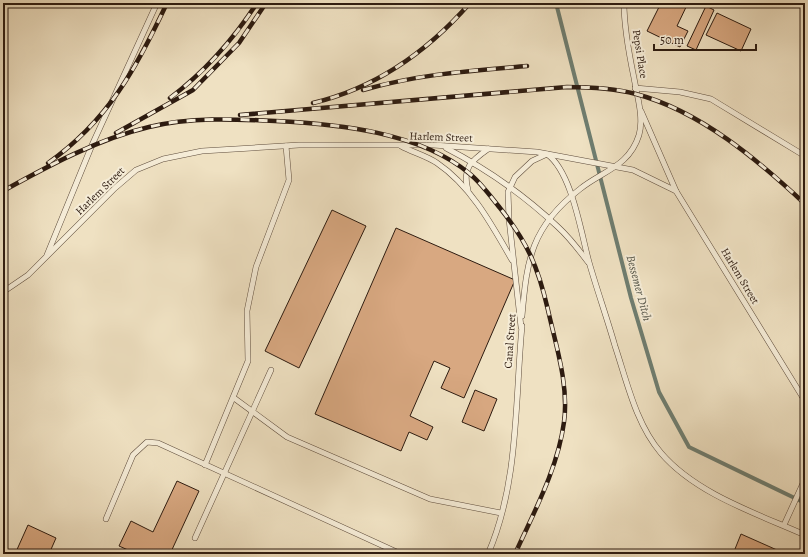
<svg xmlns="http://www.w3.org/2000/svg" width="808" height="557" viewBox="0 0 808 557" font-family="Alegreya,serif">
<style>
.lines{fill:none;stroke-linecap:round;stroke-linejoin:round}
.stream{stroke:#6e7d70;stroke-width:4}
.building{fill:#d8a881;stroke:#2d1b10}
.lane-casing{stroke:#5e4c3c;stroke-width:6}
.lane{stroke:#f5ecd7;stroke-width:5}
.rail-casing{stroke:#2d1b10;stroke-width:4.5}
.rail{stroke:#f5ecd7;stroke-width:3;stroke-dasharray:9;stroke-linecap:butt}
.labels{text-anchor:middle;dominant-baseline:central;stroke-width:4;stroke-linejoin:round;paint-order:stroke}
.street-label{font-size:11px;fill:#2d1b10;stroke:#f5ecd7}
.water-label{font-size:12px;font-style:italic;fill:#535448;stroke:#f5ecd7}
</style>
<rect width="100%" height="100%" fill="#efe1c2"/>
<filter id="stains"><feTurbulence type="fractalNoise" baseFrequency=".005" numOctaves="4"/><feColorMatrix values="0 0 0 0 .2 0 0 0 0 .09 0 0 0 0 .02 0 0 0 .5 -.17"/></filter>
<radialGradient id="worn" r=".72"><stop offset=".6" stop-color="#630" stop-opacity="0"/><stop offset="1" stop-color="#630" stop-opacity=".3"/></radialGradient>
<g class="lines">
<path class="stream" d="M556 3 631 298 659 392 689 447 805 503"/>
</g>
<g class="building">
<path d="M661 3H688L677 26 688 31 680 47 647 31Z"/>
<path d="M706 6 714 10 696 50 687 46Z"/>
<path d="M717 13 751 29 741 51 706 35Z"/>
<path d="M332 210 366 226 299 368 265 351Z"/>
<path d="M396 228 515 280 464 398 441 388 450 368 434 361 410 416 433 427 427 440 409 432 401 451 315 414Z"/>
<path d="M475 390 497 399 484 431 462 422Z"/>
<path d="M177 481 199 491 170 554H137L119 546 131 521 153 532Z"/>
<path d="M28 525 56 538 49 554H15Z"/>
<path d="M741 534 777 550 775 554H733Z"/>
</g>
<g class="lines">
<g class="lane-casing">
<g id="lane">
<path d="M635 88 680 92 711 99 805 156"/>
<path d="M641 111 676 191"/>
<path d="M401 146C412 152 427 156 437 163 471 186 492 225 512 260"/>
<path d="M446 148C487 169 524 195 558 227 569 237 579 250 588 262"/>
<path d="M468 190C462 168 471 161 488 149"/>
<path d="M47 255 92 145 157 3"/>
<path d="M3 292 28 275 115 188 136 170 163 159 202 151 299 145H433L537 152 633 170 676 191 805 401"/>
<path d="M522 316C527 259 531 227 580 189 602 171 629 167 639 135 644 118 637 95 634 78 629 54 624 28 624 3"/>
<path d="M521 327 509 219 508 192 515 177 532 161 547 154C572 172 581 233 589 262 597 290 607 318 615 346 627 382 636 424 661 453 696 494 758 514 805 535"/>
<path d="M234 398 287 437 430 499 501 513"/>
<path d="M205 465 248 361 247 311 256 267 289 180 286 146"/>
<path d="M106 519 133 455 147 442 158 443 401 554"/>
<path d="M784 525 805 479"/>
<path d="M195 538 271 370"/>
<path d="M488 554C519 483 515 401 522 326"/>
</g>
</g>
<use href="#lane" class="lane"/>
<g class="rail-casing">
<g id="rail">
<path d="M363 90C419 74 469 71 527 66"/>
<path d="M170 98C206 71 233 40 257 3"/>
<path d="M313 103C376 88 428 51 470 3"/>
<path d="M240 115 567 87C590 87 613 88 636 94 700 111 758 160 805 204"/>
<path d="M116 133 193 90 239 43 266 3"/>
<path d="M48 163C108 121 137 67 167 3"/>
<path d="M3 191C48 166 98 139 149 127 190 117 233 119 275 121 338 124 420 132 470 174 481 183 491 197 500 208 528 243 538 267 548 310 556 346 569 385 564 422 558 468 534 512 515 554"/>
</g>
</g>
<use href="#rail" class="rail"/>
</g>
<g class="labels">
<g class="street-label">
<text transform="translate(640 54) rotate(81)">Pepsi Place</text>
<text transform="translate(441 137) rotate(2)">Harlem Street</text>
<text transform="translate(100 191) rotate(-44)">Harlem Street</text>
<text transform="translate(740 276) rotate(59)">Harlem Street</text>
<text transform="translate(510 341) rotate(-86)">Canal Street</text>
</g>
<g class="water-label">
<text transform="translate(639 288) rotate(75)">Bessemer Ditch</text>
</g>
</g>
<rect width="808" height="557" fill="none" stroke="#efe1c2" stroke-width="16"/>
<rect x="4" y="4" width="800" height="549" fill="none" stroke="#2d1b10" stroke-width="2"/>
<rect x="8" y="8" width="792" height="541" fill="none" stroke="#2d1b10"/>
<path d="M654 44v6h102v-6" fill="none" stroke="#2d1b10" stroke-width="2"/>
<text x="660" y="44" font-size="12" fill="#2d1b10" stroke="#f5ecd7" stroke-width="3" paint-order="stroke">50 m</text>
<rect width="100%" height="100%" filter="url(#stains)"/>
<rect width="100%" height="100%" fill="url(#worn)"/>
</svg>
